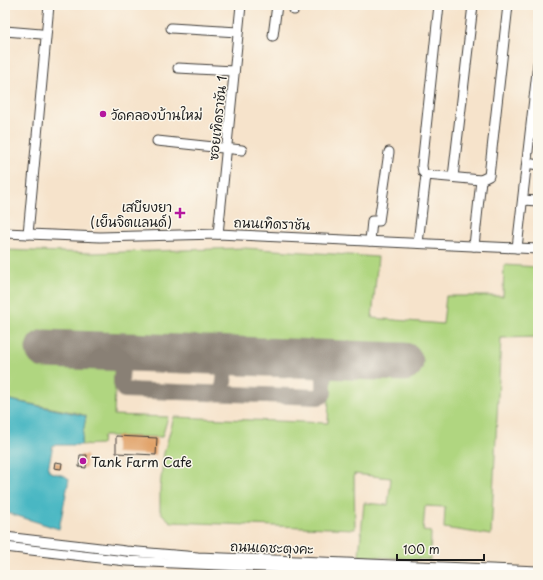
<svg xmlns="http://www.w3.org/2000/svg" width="543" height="580" viewBox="0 0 543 580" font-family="'Playpen Sans','Playpen Sans Thai',sans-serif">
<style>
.green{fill:#b0d680;stroke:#66794e}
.water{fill:#49b7c3;stroke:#326a70}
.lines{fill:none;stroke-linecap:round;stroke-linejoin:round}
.taxiway{stroke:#898074;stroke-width:16}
.runway{stroke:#898074;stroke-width:39}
.building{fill:#e09f63}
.minor-casing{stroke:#3d3a36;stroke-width:11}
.minor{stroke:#fff;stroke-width:9}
.poi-dot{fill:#b5179e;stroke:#fbf7ec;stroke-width:1.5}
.labels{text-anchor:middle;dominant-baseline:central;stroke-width:3;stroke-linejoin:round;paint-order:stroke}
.poi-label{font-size:13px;fill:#1c1c1c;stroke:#fbf7ec;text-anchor:start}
.street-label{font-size:13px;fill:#1c1c1c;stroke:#fbf7ec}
</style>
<rect width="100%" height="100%" fill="#fbf7ec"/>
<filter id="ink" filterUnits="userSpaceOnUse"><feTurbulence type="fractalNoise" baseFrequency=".025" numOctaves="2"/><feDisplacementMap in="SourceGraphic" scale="8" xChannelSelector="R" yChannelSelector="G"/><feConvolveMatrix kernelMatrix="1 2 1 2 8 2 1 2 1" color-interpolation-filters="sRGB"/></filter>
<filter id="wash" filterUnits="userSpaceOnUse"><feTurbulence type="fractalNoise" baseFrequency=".012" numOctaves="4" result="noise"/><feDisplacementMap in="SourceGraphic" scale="16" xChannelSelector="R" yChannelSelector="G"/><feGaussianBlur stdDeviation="0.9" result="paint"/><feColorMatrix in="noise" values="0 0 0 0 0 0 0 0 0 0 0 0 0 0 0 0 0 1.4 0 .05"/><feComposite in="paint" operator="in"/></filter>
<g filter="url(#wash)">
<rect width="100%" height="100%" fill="#f6e3cb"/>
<path class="green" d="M244 248 378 257 372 318 443 324 446 296H503L504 265 538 267V337L501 338 491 535 444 528 445 507 425 506 423 531 431 532 430 560 359 556 364 503 388 505 391 478 354 474 355 529 171 522 164 516 160 511V487L164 453 174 417 328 423 330 370 407 372 408 351 41 339 40 360 116 362 114 415 168 417 162 437 103 436 102 444 81 445 86 416 78 413 5 399V250L92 253Z"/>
<path class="water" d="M5 399 86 416 81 445H53L48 469 50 472 65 476 69 479 59 529 5 512Z"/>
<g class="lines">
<g class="taxiway">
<path d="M117 353C128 364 116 380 124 390L318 397 322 396 324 393V366L331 360"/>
<path d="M220 393C229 380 220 368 229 356"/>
</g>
<path class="runway" d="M45 349 404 362"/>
</g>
<g id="blocks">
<g class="building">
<path d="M116 436 157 438 156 455 116 453Z"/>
<path d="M80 455H87L86 468 79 467Z"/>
<path d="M55 462 62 463 61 469 54 468Z"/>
</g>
</g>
</g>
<g filter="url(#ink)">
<use href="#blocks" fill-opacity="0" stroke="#3d3a36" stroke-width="1"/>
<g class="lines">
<g class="minor-casing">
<g id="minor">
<path d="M439 5 422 166 423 172 426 175 481 180 489 176 508 5"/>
<path d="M294 10V5"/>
<path d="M171 28 238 32"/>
<path d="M5 31 41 34"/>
<path d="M273 36 277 5"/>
<path d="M178 68 234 71"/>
<path d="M157 141 242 150"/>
<path d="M527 163 538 165"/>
<path d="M453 177 473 5"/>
<path d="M523 200 538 201"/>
<path d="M5 233 100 237 218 234 538 249"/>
<path d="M28 234 49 5"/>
<path d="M218 234 241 5"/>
<path d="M370 241 372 221H379L389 152"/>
<path d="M418 243 426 175"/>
<path d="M474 246 481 180"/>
<path d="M517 248 538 63"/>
<path d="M5 537 126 551 198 557 538 571"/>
<path d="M5 547 126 561 450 575"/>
</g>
</g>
<use href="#minor" class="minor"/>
</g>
</g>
<g class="poi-dot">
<circle cx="103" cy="114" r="4"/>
<path d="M178 207h4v4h4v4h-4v4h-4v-4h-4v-4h4z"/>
<circle cx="83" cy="461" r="4"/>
</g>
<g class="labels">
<g class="poi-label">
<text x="111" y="114">วัดคลองบ้านใหม่</text>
<text x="172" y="206" text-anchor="end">เสบียงยา<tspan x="172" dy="15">(เย็นจิตแลนด์)</tspan></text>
<text x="91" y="461">Tank Farm Cafe</text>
</g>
<g class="street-label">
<text transform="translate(217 118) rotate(-84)">ซอยเทิดราชัน 1</text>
<text transform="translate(272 223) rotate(2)">ถนนเทิดราชัน</text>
<text transform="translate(272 547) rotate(2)">ถนนเดชะตุงคะ</text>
</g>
</g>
<rect width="543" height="580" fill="none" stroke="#fbf7ec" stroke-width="20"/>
<path d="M397 554v6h87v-6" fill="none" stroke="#1c1c1c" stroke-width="2"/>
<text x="403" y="554" font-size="12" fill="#1c1c1c" stroke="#fbf7ec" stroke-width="3" paint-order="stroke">100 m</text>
</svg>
